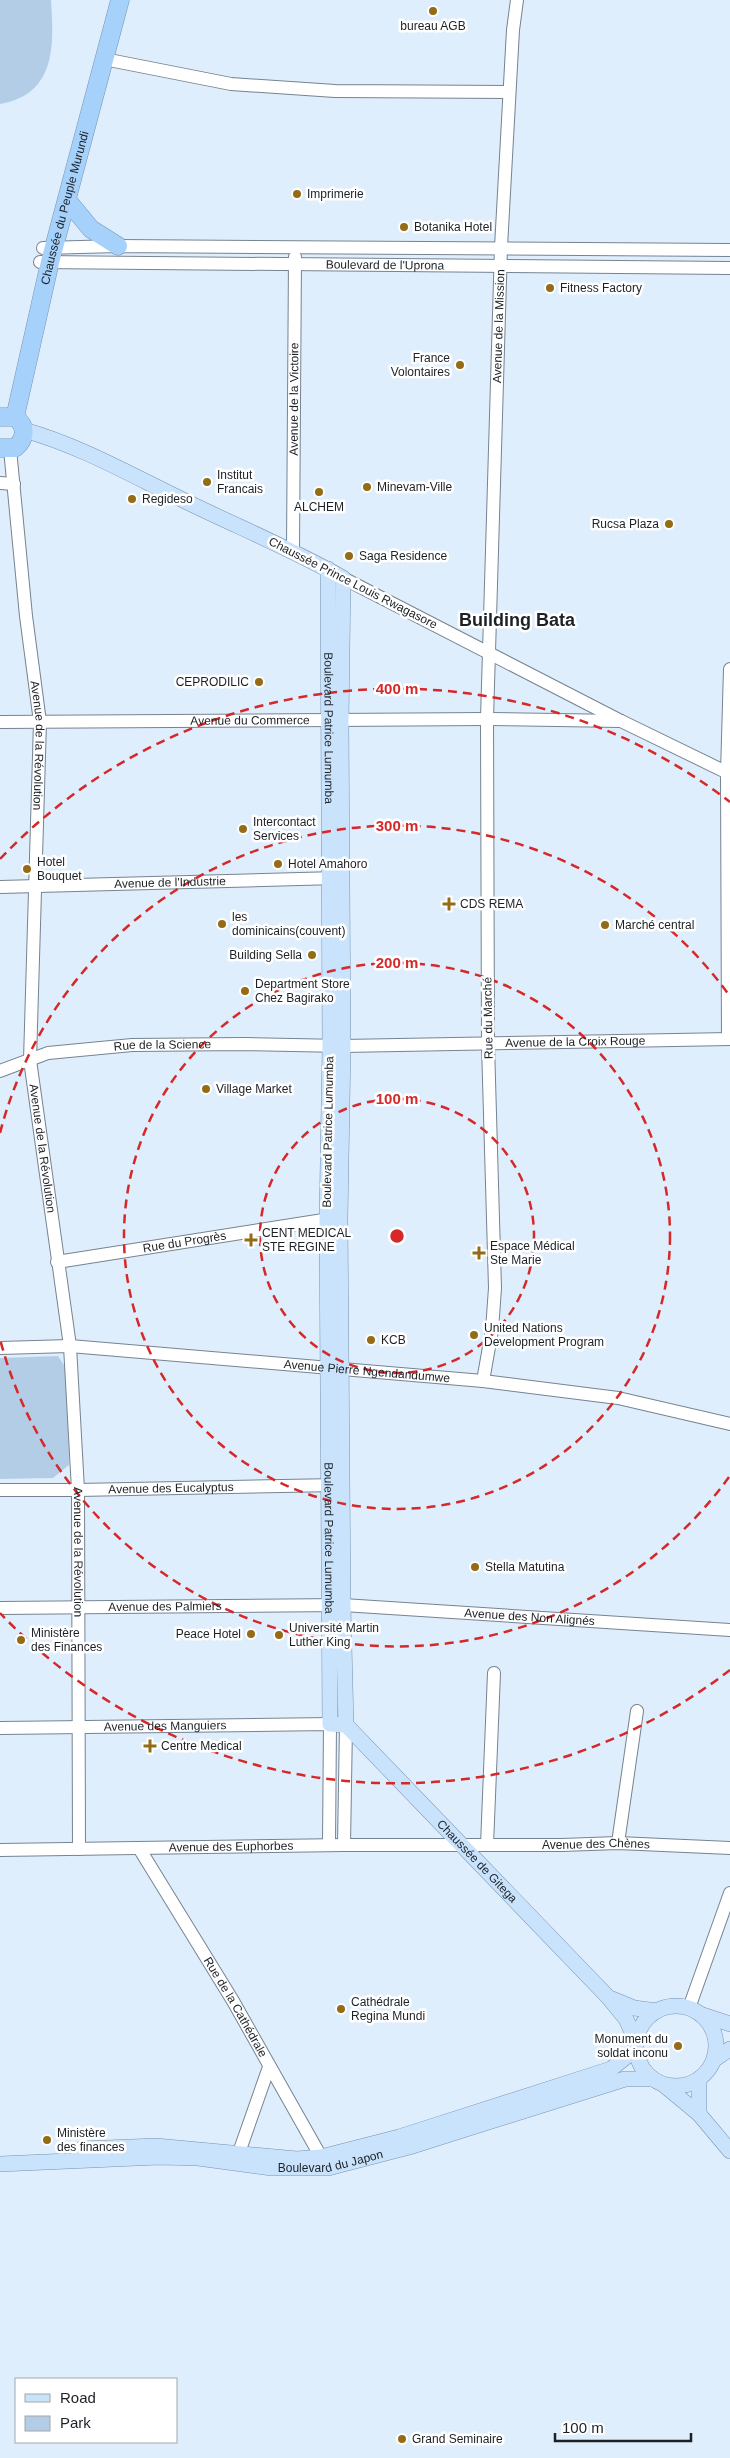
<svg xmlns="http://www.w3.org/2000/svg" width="730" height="2458" viewBox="0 0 730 2458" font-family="Helvetica,sans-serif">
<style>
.green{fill:#b4cde6}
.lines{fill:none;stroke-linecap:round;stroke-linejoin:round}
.minor-casing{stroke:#768390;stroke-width:14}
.major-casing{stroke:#7693b0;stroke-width:16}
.highway-casing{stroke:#7693b0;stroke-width:19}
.minor{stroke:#fff;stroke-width:12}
.major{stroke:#cae3fd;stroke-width:15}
.highway{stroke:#a6d1fb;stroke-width:18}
.ring{fill:none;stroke:#d62828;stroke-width:2.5;stroke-dasharray:9 6}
.poi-dot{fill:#946c16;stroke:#fff;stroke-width:2}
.labels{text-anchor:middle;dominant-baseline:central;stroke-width:5;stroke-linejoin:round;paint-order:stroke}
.poi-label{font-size:12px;fill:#1c2126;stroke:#fff;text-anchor:start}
.street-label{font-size:12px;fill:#1c2126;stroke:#fff}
.district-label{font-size:18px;font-weight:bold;fill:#1c2126;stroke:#fff}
.centre{fill:#d62828;stroke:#fff;stroke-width:2.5}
.ring-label{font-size:15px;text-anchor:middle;font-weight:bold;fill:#d62828;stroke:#fff;stroke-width:5;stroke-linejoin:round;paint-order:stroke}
</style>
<rect width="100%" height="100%" fill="#dfeefd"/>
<g class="green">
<path d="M0 0H51C54 46 56 94 0 104Z"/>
<path d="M58 1356 68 1371 69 1465 53 1478 0 1479V1358Z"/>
</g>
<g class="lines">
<g class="minor-casing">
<g id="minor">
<path d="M104 59 231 84 335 91 509 92"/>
<path d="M43 248 118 246 730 250"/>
<path id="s1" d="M40 262 730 268"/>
<path id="s2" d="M10 449 26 616 40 722 30 1060 70 1346 78 1490 79 1849"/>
<path d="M0 483 14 484"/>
<path id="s3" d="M293 550 295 257"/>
<path d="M343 578 621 721 730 774"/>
<path id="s4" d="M0 722 487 719 621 721"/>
<path id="s5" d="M0 887 337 878"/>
<path d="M728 1039 727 773 730 669"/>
<path id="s6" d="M0 1071 48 1053 132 1045 244 1044 343 1046 730 1039"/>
<path id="s7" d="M57 1262 336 1218"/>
<path id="s8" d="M0 1348 70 1346 483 1381 618 1398 730 1424"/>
<path id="s9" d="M483 1381 492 1330 495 1288 488 1045 487 719 501 247 513 30 517 0"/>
<path id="s10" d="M0 1490H78L337 1485"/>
<path id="s11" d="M0 1608 343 1605 730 1630"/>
<path id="s12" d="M0 1728 330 1724 329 1845"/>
<path d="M618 1843 637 1711"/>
<path d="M344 1845 346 1725"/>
<path d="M487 1845 494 1673"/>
<path id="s13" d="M139 1848 233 2001 325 2164"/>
<path id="s14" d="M0 1850 344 1845H562L618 1843 730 1848"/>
<path d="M689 2008 730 1893"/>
<path d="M236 2161 269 2067"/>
</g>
</g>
<g class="major-casing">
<g id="major">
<path d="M24 430C81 446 133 476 185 501 238 527 292 549 343 578L341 722 343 1046 340 1218 343 1605 346 1725"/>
<path id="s15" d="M328 569 330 1046 327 1219 330 1724 346 1725"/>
<path id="s16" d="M346 1725 608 1997 626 2019 636 2041"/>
<path d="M612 1999 634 2008 657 2011"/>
<circle cx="676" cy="2046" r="40"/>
<path d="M703 2015 730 2024"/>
<path d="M715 2059 730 2049"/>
<path d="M699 2079V2114"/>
<path d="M664 2085 699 2114 730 2151"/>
<path d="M81 2149 156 2146 297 2159 321 2157 399 2137 611 2069 636 2049"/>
<path id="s17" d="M0 2164 159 2157 198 2158 272 2168H328L409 2147 625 2079H652"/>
</g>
</g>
<g class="highway-casing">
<g id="highway">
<path d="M67 200 91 229 118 246"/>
<path d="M0 417H15C27 426 26 439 15 448H0"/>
<path id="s18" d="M15 417 50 262 120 0"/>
</g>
</g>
<use href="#minor" class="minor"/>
<use href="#major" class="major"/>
<use href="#highway" class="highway"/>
</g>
<g class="ring">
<circle cx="397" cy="1236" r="137"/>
<circle cx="397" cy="1236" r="273"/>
<path d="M729 1477A410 410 0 0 1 0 1339M0 1133A410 410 0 0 1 729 995"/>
<path d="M730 1670A547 547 0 0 1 0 1613M0 859A547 547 0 0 1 730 802"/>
</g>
<g class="poi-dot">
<circle cx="433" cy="11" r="5"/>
<circle cx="297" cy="194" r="5"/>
<circle cx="404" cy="227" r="5"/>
<circle cx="550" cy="288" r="5"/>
<circle cx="460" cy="365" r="5"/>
<circle cx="207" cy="482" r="5"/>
<circle cx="367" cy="487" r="5"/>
<circle cx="319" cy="492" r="5"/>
<circle cx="132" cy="499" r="5"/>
<circle cx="669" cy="524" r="5"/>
<circle cx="349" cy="556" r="5"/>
<circle cx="259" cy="682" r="5"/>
<circle cx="243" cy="829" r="5"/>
<circle cx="278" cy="864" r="5"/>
<circle cx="27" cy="869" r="5"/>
<path d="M446.5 896.5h5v5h5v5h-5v5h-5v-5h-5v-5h5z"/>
<circle cx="222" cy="924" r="5"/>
<circle cx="605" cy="925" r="5"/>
<circle cx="312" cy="955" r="5"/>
<circle cx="245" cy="991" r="5"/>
<circle cx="206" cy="1089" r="5"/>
<path d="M248.5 1232.5h5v5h5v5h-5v5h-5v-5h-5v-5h5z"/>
<path d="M476.5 1245.5h5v5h5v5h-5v5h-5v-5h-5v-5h5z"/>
<circle cx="474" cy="1335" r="5"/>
<circle cx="371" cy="1340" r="5"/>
<circle cx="475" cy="1567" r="5"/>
<circle cx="251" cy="1634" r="5"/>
<circle cx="279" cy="1635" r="5"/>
<circle cx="21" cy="1640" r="5"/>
<path d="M147.5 1738.5h5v5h5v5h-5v5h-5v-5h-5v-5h5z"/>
<circle cx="341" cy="2009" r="5"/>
<circle cx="678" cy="2046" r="5"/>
<circle cx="47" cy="2140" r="5"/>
<circle cx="402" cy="2439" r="5"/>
</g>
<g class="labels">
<g class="poi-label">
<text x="433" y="26" text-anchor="middle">bureau AGB</text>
<text x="307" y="194">Imprimerie</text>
<text x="414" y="227">Botanika Hotel</text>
<text x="560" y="288">Fitness Factory</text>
<text x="450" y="358" text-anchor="end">France<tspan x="450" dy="14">Volontaires</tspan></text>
<text x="217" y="475">Institut<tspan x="217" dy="14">Francais</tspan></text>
<text x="377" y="487">Minevam-Ville</text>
<text x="142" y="499">Regideso</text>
<text x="319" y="507" text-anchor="middle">ALCHEM</text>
<text x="659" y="524" text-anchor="end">Rucsa Plaza</text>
<text x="359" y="556">Saga Residence</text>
<text x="249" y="682" text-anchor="end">CEPRODILIC</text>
<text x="253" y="822">Intercontact<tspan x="253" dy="14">Services</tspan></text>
<text x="37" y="862">Hotel<tspan x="37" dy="14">Bouquet</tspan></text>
<text x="288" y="864">Hotel Amahoro</text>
<text x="460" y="904">CDS REMA</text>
<text x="232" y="917">les<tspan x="232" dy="14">dominicains(couvent)</tspan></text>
<text x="615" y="925">Marché central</text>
<text x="302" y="955" text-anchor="end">Building Sella</text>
<text x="255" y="984">Department Store<tspan x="255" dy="14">Chez Bagirako</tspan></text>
<text x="216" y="1089">Village Market</text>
<text x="262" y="1233">CENT MEDICAL<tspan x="262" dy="14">STE REGINE</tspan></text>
<text x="490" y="1246">Espace Médical<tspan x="490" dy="14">Ste Marie</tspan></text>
<text x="484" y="1328">United Nations<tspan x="484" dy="14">Development Program</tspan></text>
<text x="381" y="1340">KCB</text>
<text x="485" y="1567">Stella Matutina</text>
<text x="289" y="1628">Université Martin<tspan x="289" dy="14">Luther King</tspan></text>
<text x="31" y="1633">Ministère<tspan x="31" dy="14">des Finances</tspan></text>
<text x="241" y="1634" text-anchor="end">Peace Hotel</text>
<text x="161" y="1746">Centre Medical</text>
<text x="351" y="2002">Cathédrale<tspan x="351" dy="14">Regina Mundi</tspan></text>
<text x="668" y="2039" text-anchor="end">Monument du<tspan x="668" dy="14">soldat inconu</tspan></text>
<text x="57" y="2133">Ministère<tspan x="57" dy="14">des finances</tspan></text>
<text x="412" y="2439">Grand Seminaire</text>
</g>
<g class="street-label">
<text stroke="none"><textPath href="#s18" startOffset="215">Chaussée du Peuple Murundi</textPath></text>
<text stroke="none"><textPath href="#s1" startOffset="345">Boulevard de l'Uprona</textPath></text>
<text stroke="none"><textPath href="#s9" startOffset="1056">Avenue de la Mission</textPath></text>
<text stroke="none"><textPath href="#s3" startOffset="151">Avenue de la Victoire</textPath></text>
<text transform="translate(353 583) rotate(27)">Chaussée Prince Louis Rwagasore</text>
<text stroke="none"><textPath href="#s4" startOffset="250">Avenue du Commerce</textPath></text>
<text stroke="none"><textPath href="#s15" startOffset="159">Boulevard Patrice Lumumba</textPath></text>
<text stroke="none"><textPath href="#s2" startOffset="298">Avenue de la Révolution</textPath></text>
<text stroke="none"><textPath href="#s5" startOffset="170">Avenue de l'Industrie</textPath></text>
<text transform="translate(488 1018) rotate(-91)">Rue du Marché</text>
<text stroke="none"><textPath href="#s6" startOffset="579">Avenue de la Croix Rouge</textPath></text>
<text stroke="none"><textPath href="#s6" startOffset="166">Rue de la Science</textPath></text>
<text transform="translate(328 1132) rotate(-89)">Boulevard Patrice Lumumba</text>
<text stroke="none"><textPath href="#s2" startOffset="702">Avenue de la Révolution</textPath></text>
<text stroke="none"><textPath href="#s7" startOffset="129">Rue du Progrès</textPath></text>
<text stroke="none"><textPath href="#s8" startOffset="368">Avenue Pierre Ngendandumwe</textPath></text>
<text stroke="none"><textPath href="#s10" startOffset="171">Avenue des Eucalyptus</textPath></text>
<text stroke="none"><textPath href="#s15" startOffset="969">Boulevard Patrice Lumumba</textPath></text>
<text stroke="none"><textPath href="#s2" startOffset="1108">Avenue de la Révolution</textPath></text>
<text stroke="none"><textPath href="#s11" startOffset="165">Avenue des Palmiers</textPath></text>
<text stroke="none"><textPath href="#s11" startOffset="530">Avenue des Non Alignés</textPath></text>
<text stroke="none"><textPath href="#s12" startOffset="165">Avenue des Manguiers</textPath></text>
<text stroke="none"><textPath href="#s14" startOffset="596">Avenue des Chènes</textPath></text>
<text stroke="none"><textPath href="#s14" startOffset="231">Avenue des Euphorbes</textPath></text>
<text stroke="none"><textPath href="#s16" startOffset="189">Chaussée de Gitega</textPath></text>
<text stroke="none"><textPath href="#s13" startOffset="186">Rue de la Cathédrale</textPath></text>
<text stroke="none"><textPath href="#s17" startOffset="332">Boulevard du Japon</textPath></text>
</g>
<g class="district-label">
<text x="517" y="620">Building Bata</text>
</g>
</g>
<circle cx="397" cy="1236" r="8" class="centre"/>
<g class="ring-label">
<text x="397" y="694">400 m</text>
<text x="397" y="831">300 m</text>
<text x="397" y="968">200 m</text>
<text x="397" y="1104">100 m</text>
</g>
<rect x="15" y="2378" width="162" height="65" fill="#ffffff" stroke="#a4a6a8"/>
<rect x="25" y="2394" width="25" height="8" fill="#cae3fd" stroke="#a4a6a8"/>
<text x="60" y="2403" font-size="15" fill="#1c2126">Road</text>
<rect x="25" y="2416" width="25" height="15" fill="#b4cde6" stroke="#a4a6a8"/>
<text x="60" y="2428" font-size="15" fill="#1c2126">Park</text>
<path d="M555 2433v8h136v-8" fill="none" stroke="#1c2126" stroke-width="2.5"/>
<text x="562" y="2433" font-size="15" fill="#1c2126" stroke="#ffffff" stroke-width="4" paint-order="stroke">100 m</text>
</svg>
